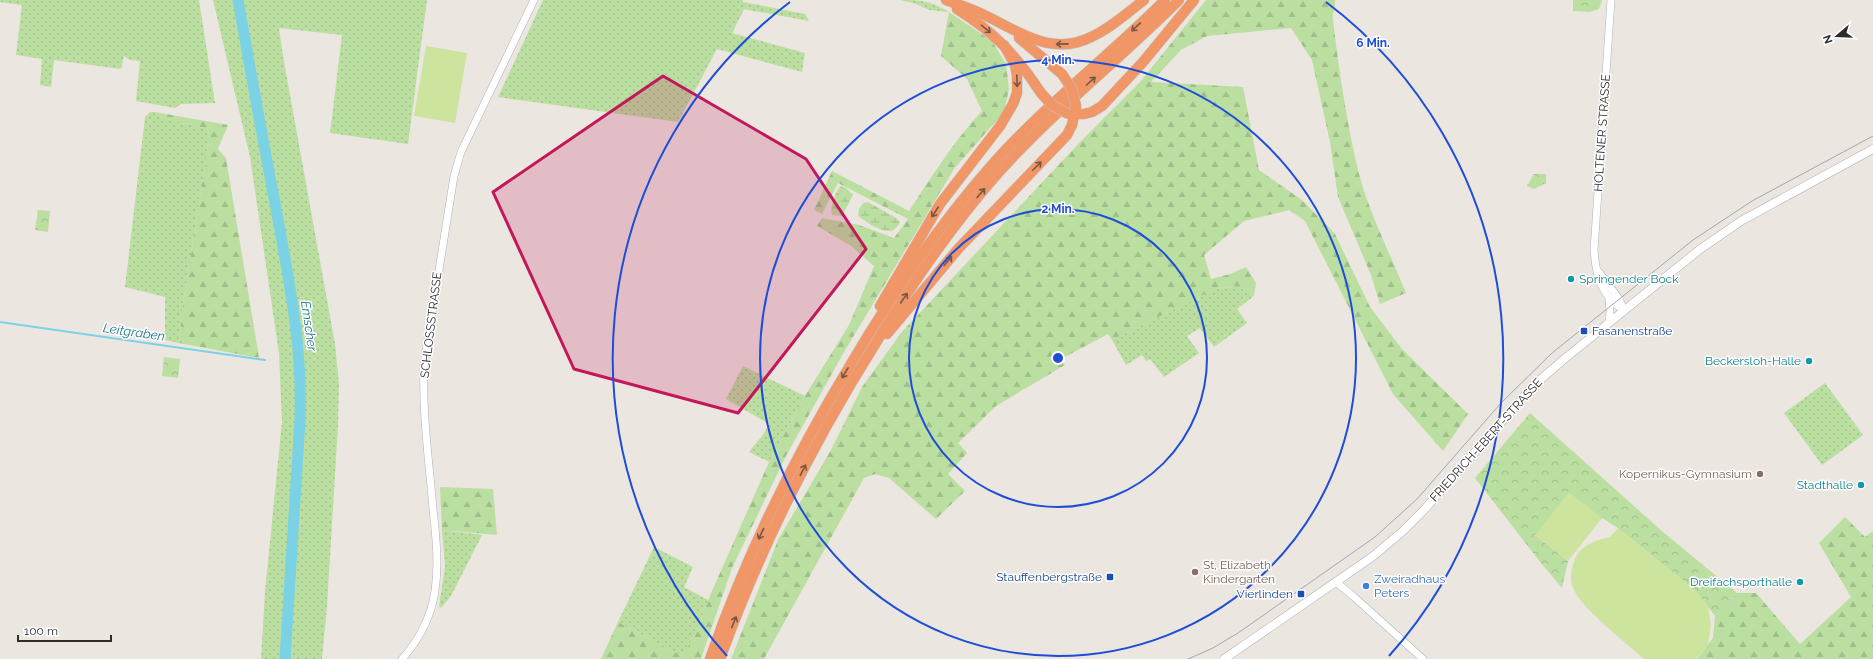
<svg xmlns="http://www.w3.org/2000/svg" width="1873" height="659" viewBox="0 0 1873 659" font-family="Raleway,sans-serif">
<style>
.grass{fill:url(#grass-dots)}
.forest{fill:url(#forest-firs)}
.wetland{fill:url(#wetland-marsh)}
.park{fill:url(#park-crowns)}
.pitch{fill:#cde49e}
.lines{fill:none;stroke-linecap:round;stroke-linejoin:round}
.stream{stroke:#7cd2e5;stroke-width:2}
.river{stroke:#7cd2e5;stroke-width:11}
.tertiary-casing{stroke:#b0b3bb;stroke-width:8}
.secondary-casing{stroke:#b0b3bb;stroke-width:9}
.motorway-casing{stroke:#c4c4c4;stroke-width:11}
.tertiary{stroke:#fff;stroke-width:7}
.secondary{stroke:#fff;stroke-width:8}
.motorway{stroke:#f09667;stroke-width:10}
.tram{stroke:#a3a7b4;stroke-width:1}
.motorway-bridge-casing{stroke:#c4c4c4;stroke-width:11;stroke-linecap:butt}
.motorway-bridge{stroke:#f09667;stroke-width:10}
.oneway{stroke:#7a5644}
.marked{fill:#c2185b;fill-opacity:0.2;stroke:#c2185b;stroke-width:3;stroke-linejoin:round}
.ring{fill:none;stroke:#1d4ed8;stroke-width:2}
.culture-dot{fill:#0f9aa8;stroke:#fff;stroke-width:1.5}
.transit-dot{fill:#1a4fb4;stroke:#fff;stroke-width:1.5}
.education-dot{fill:#8d6e63;stroke:#fff;stroke-width:1.5}
.shop-dot{fill:#3f7fe0;stroke:#fff;stroke-width:1.5}
.labels{text-anchor:middle;dominant-baseline:central;stroke-width:3;stroke-linejoin:round;paint-order:stroke}
.street-label{font-size:12px;fill:#2c2c2c;stroke:#fff}
.culture-label{font-size:12px;fill:#0d838f;stroke:#fff;text-anchor:end}
.transit-label{font-size:12px;fill:#164399;stroke:#fff;text-anchor:end}
.education-label{font-size:12px;fill:#785e54;stroke:#fff;text-anchor:end}
.shop-label{font-size:12px;fill:#366cbe;stroke:#fff;text-anchor:start}
.water-label{font-size:13px;font-style:italic;fill:#197493;stroke:#fff}
.centre{fill:#1d4ed8;stroke:#fff;stroke-width:2}
.ring-label{font-size:12px;text-anchor:middle;font-weight:bold;fill:#1d4ed8;stroke:#fff;stroke-width:3;stroke-linejoin:round;paint-order:stroke}
</style>
<defs>
<pattern id="grass-dots" width="8" height="8" patternUnits="userSpaceOnUse"><rect width="8" height="8" fill="#bbdea1"/><path d="M2 2h.1M6 6h.1" fill="none" stroke="#a1bf8b" stroke-width="1.8" stroke-linecap="round"/></pattern>
<pattern id="forest-firs" width="22" height="20" patternUnits="userSpaceOnUse"><rect width="22" height="20" fill="#bbdea1"/><path d="M5 1l3.5 6h-7zM16 11l3.5 6h-7z" fill="#a1bf8b"/></pattern>
<pattern id="wetland-marsh" width="20" height="14" patternUnits="userSpaceOnUse"><rect width="20" height="14" fill="#bbdea1"/><path d="M1 5h8M5 5V1M11 12h8M15 12V8" fill="none" stroke="#a1bf8b"/></pattern>
<pattern id="park-crowns" width="20" height="18" patternUnits="userSpaceOnUse"><rect width="20" height="18" fill="#bbdea1"/><path d="M2 6a3 3 0 1 1 6 0M12 15a3 3 0 1 1 6 0" fill="none" stroke="#a1bf8b"/></pattern>
</defs>
<rect width="100%" height="100%" fill="#ece6e0"/>
<g class="grass">
<path d="M0 0H199L215 103 181 104 175 108 136 101 140 61 130 60 124 56 121 69 54 60 51 87 40 85 42 59 16 55 22 5 0 2Z"/>
<path d="M213 0H427L408 144 330 133 342 35 279 28 283 56 335 344 339 384 338 426 327 606 322 659H261L265 592 282 422 279 353 250 157Z"/>
<path d="M543 0H743V2L805 14 809 21 744 9 732 33 805 53 802 72 717 49 678 122 498 97Z"/>
<path d="M900 0C922 0 930 1 949 12L929 10 914 3Z"/>
<path d="M150 112H155L156 116 204 128 210 134 182 311 179 343 165 340V297L125 287 145 117Z"/>
<path d="M1239 286 1254 296 1237 309 1247 323 1214 347 1200 328 1187 336 1199 353 1164 377 1150 359 1146 361 1142 355 1126 365 1112 340 1215 289Z"/>
<path d="M743 366 805 396 769 462 749 452C756 442 764 436 769 424L726 399Z"/>
<path d="M1825 383 1863 435 1822 465 1784 413Z"/>
<path d="M442 530 482 535 451 596 441 608 439 607 445 566Z"/>
<path d="M654 547 693 567 684 587 708 600 696 633 682 656 618 622Z"/>
</g>
<g class="forest">
<path d="M1206 0H1335C1336 7 1332 13 1333 20 1339 71 1347 125 1359 174 1370 215 1390 253 1406 293L1380 304 1371 275 1338 197 1330 142 1312 60 1291 28 1207 36 1181 50 1151 82 1243 87 1259 170 1302 200 1335 234 1370 307 1402 349 1468 414 1443 451 1393 394 1305 221 1289 210 1244 221 1204 255 1211 279 1230 274 1246 267 1256 283 1254 296 1239 286 1215 289 1112 340 1108 334 1061 359 1065 365 996 406 958 443 967 453 948 474 965 491 936 519 889 478 875 474 864 478 764 659H731L778 540 831 450 862 387 901 333 1080 142 1140 82Z"/>
<path d="M949 12 992 41 1006 64 1009 89 1004 112 954 169 844 352 786 456 732 568 701 659H601L618 622 682 656 696 633 708 600 769 462 805 396 849 325 874 266 851 246 817 226 822 218 859 225 894 238 908 219 838 183 822 214 814 210 832 171 909 211C932 176 954 141 982 111L967 79 941 56Z"/>
<path d="M155 112 228 125 218 149 226 158 259 358 179 343 182 311 210 134 204 128 156 116Z"/>
<path d="M440 487 493 489 497 535 442 530Z"/>
<path d="M1845 517 1865 537 1873 531V659H1697L1713 638 1715 616 1737 593H1756L1800 644 1851 597 1819 543Z"/>
</g>
<g class="wetland">
<path d="M840 186 846 188 853 195 842 216 832 215C830 204 834 196 840 186Z"/>
<path d="M868 202 896 218 900 222C898 226 895 230 891 231 880 232 866 222 858 216L859 209 863 203Z"/>
</g>
<g class="park">
<path d="M1573 0H1602L1599 9 1590 12 1573 11Z"/>
<path d="M1534 174H1546V183L1534 189 1527 186Z"/>
<path d="M38 210 50 211 48 232 35 230Z"/>
<path d="M164 357 180 359 178 378 162 376Z"/>
<path d="M1530 413 1663 532 1737 593 1715 616 1696 591 1618 528 1602 518 1535 535 1568 561 1562 588 1541 563 1475 478Z"/>
</g>
<g class="pitch">
<path d="M426 46 467 53 455 123 414 116Z"/>
<path d="M1569 492 1602 518 1568 561 1535 535Z"/>
<path d="M1618 528 1696 591 1708 607 1711 624 1708 645 1696 659H1644C1627 643 1582 609 1574 590 1569 580 1571 569 1575 559 1581 545 1596 540 1610 537Z"/>
</g>
<g class="lines">
<path class="stream" d="M0 322 265 360"/>
<path class="river" d="M238 0C250 68 262 136 275 203 288 275 303 347 300 420L285 659"/>
<g class="tertiary-casing">
<g id="tertiary">
<path d="M1611 0 1594 250C1596 276 1601 296 1624 310"/>
<path d="M1599 272 1619 299 1624 310"/>
<path d="M1609 323 1610 311 1609 300"/>
<path d="M1336 582 1353 596 1423 659"/>
<path d="M402 659C419 640 431 617 435 591 439 564 436 536 433 509 429 461 422 412 424 364L454 176 461 152 534 0"/>
</g>
</g>
<g class="secondary-casing">
<path id="secondary" d="M1224 659 1372 557 1403 531 1424 510 1533 386 1563 360 1699 250 1741 221 1873 149"/>
</g>
<g class="motorway-casing">
<g id="motorway">
<path d="M946 0C957 4 969 8 980 13 1016 29 1050 58 1091 37 1111 28 1127 13 1144 0"/>
<path d="M957 9C994 32 1017 56 1041 93"/>
<path d="M1019 38 1062 74"/>
<path d="M1070 114H1084L1092 112 1102 106 1143 62 1194 0"/>
<path d="M880 306 940 204 1000 126 1013 104 1017 93V75L1015 65 1004 45"/>
<path d="M887 334 958 249 1067 135 1072 125 1076 106"/>
<path d="M710 659C746 555 795 456 852 362 893 293 938 226 991 166 1044 106 1108 57 1165 0"/>
<path d="M720 659C760 548 814 441 877 341 913 282 953 224 999 172 1055 110 1120 59 1179 0"/>
</g>
</g>
<use href="#tertiary" class="tertiary"/>
<use href="#secondary" class="secondary"/>
<use href="#motorway" class="motorway"/>
<path class="tram" d="M1188 659 1213 648 1238 633 1375 537 1417 499 1501 403 1552 353 1693 240 1752 201 1873 136"/>
<g class="motorway-bridge-casing">
<g id="motorway-bridge">
<path d="M1062 74 1072 89 1076 106"/>
<path d="M1041 93 1052 105 1068 114"/>
</g>
</g>
<use href="#motorway-bridge" class="motorway-bridge"/>
</g>
<defs><path id="oneway-shaft" d="M-6 0H5M1.5-3L5.5 0L1.5 3" fill="none" stroke-width="1.6" stroke-linecap="round" stroke-linejoin="round"/></defs>
<g class="oneway">
<use href="#oneway-shaft" transform="translate(1136 27) rotate(137)"/>
<use href="#oneway-shaft" transform="translate(986 29) rotate(39)"/>
<use href="#oneway-shaft" transform="translate(1062 44) rotate(179)"/>
<use href="#oneway-shaft" transform="translate(1017 81) rotate(88)"/>
<use href="#oneway-shaft" transform="translate(1091 81) rotate(-42)"/>
<use href="#oneway-shaft" transform="translate(1037 166) rotate(-45)"/>
<use href="#oneway-shaft" transform="translate(981 193) rotate(-49)"/>
<use href="#oneway-shaft" transform="translate(935 212) rotate(123)"/>
<use href="#oneway-shaft" transform="translate(948 261) rotate(-50)"/>
<use href="#oneway-shaft" transform="translate(904 298) rotate(-56)"/>
<use href="#oneway-shaft" transform="translate(845 373) rotate(121)"/>
<use href="#oneway-shaft" transform="translate(803 470) rotate(-63)"/>
<use href="#oneway-shaft" transform="translate(761 534) rotate(115)"/>
<use href="#oneway-shaft" transform="translate(734 622) rotate(-68)"/>
</g>
<path class="marked" d="M663 76 806 159 866 249 738 413 574 369 493 192Z"/>
<g class="ring">
<circle cx="1058" cy="358" r="149"/>
<circle cx="1058" cy="358" r="298"/>
<path d="M727 656A446 446 0 0 1 790 2M1326 2A446 446 0 0 1 1389 656"/>
</g>
<g class="culture-dot">
<circle cx="1571" cy="279" r="4"/>
<circle cx="1809" cy="361" r="4"/>
<circle cx="1861" cy="485" r="4"/>
<circle cx="1800" cy="582" r="4"/>
</g>
<g class="transit-dot">
<rect x="1580" y="327" width="8" height="8" rx="2"/>
<rect x="1106" y="573" width="8" height="8" rx="2"/>
<rect x="1297" y="590" width="8" height="8" rx="2"/>
</g>
<g class="education-dot">
<circle cx="1760" cy="474" r="4"/>
<circle cx="1195" cy="572" r="4"/>
</g>
<circle class="shop-dot" cx="1366" cy="586" r="4"/>
<g class="labels">
<g class="street-label">
<text transform="translate(1602 133) rotate(-86)">HOLTENER STRASSE</text>
<text transform="translate(431 325) rotate(-83)">SCHLOSSSTRASSE</text>
<text transform="translate(1486 440) rotate(-48)">FRIEDRICH-EBERT-STRASSE</text>
</g>
<g class="culture-label">
<text x="1579" y="279" text-anchor="start">Springender Bock</text>
<text x="1801" y="361">Beckersloh-Halle</text>
<text x="1853" y="485">Stadthalle</text>
<text x="1792" y="582">Dreifachsporthalle</text>
</g>
<g class="transit-label">
<text x="1592" y="331" text-anchor="start">Fasanenstraße</text>
<text x="1102" y="577">Stauffenbergstraße</text>
<text x="1293" y="594">Vierlinden</text>
</g>
<g class="education-label">
<text x="1752" y="474">Kopernikus-Gymnasium</text>
<text x="1203" y="565" text-anchor="start">St, Elizabeth<tspan x="1203" dy="14">Kindergarten</tspan></text>
</g>
<g class="shop-label">
<text x="1374" y="579">Zweiradhaus<tspan x="1374" dy="14">Peters</tspan></text>
</g>
<g class="water-label">
<text transform="translate(309 326) rotate(82)">Emscher</text>
<text transform="translate(134 332) rotate(8)">Leitgraben</text>
</g>
</g>
<circle cx="1058" cy="358" r="6" class="centre"/>
<g class="ring-label">
<text x="1373" y="47">6 Min.</text>
<text x="1058" y="64">4 Min.</text>
<text x="1058" y="213">2 Min.</text>
</g>
<g transform="translate(1837 36) rotate(251)" stroke="#ffffff" stroke-width="3" paint-order="stroke">
<path d="M0-3L7 15L0 10L-7 15Z" fill="#2c2c2c"/>
<text y="-6" font-size="11" font-weight="bold" text-anchor="middle" fill="#2c2c2c">N</text>
</g>
<path d="M18 635v6h93v-6" fill="none" stroke="#2c2c2c" stroke-width="2"/>
<text x="24" y="635" font-size="12" fill="#2c2c2c" stroke="#ffffff" stroke-width="3" paint-order="stroke">100 m</text>
</svg>
